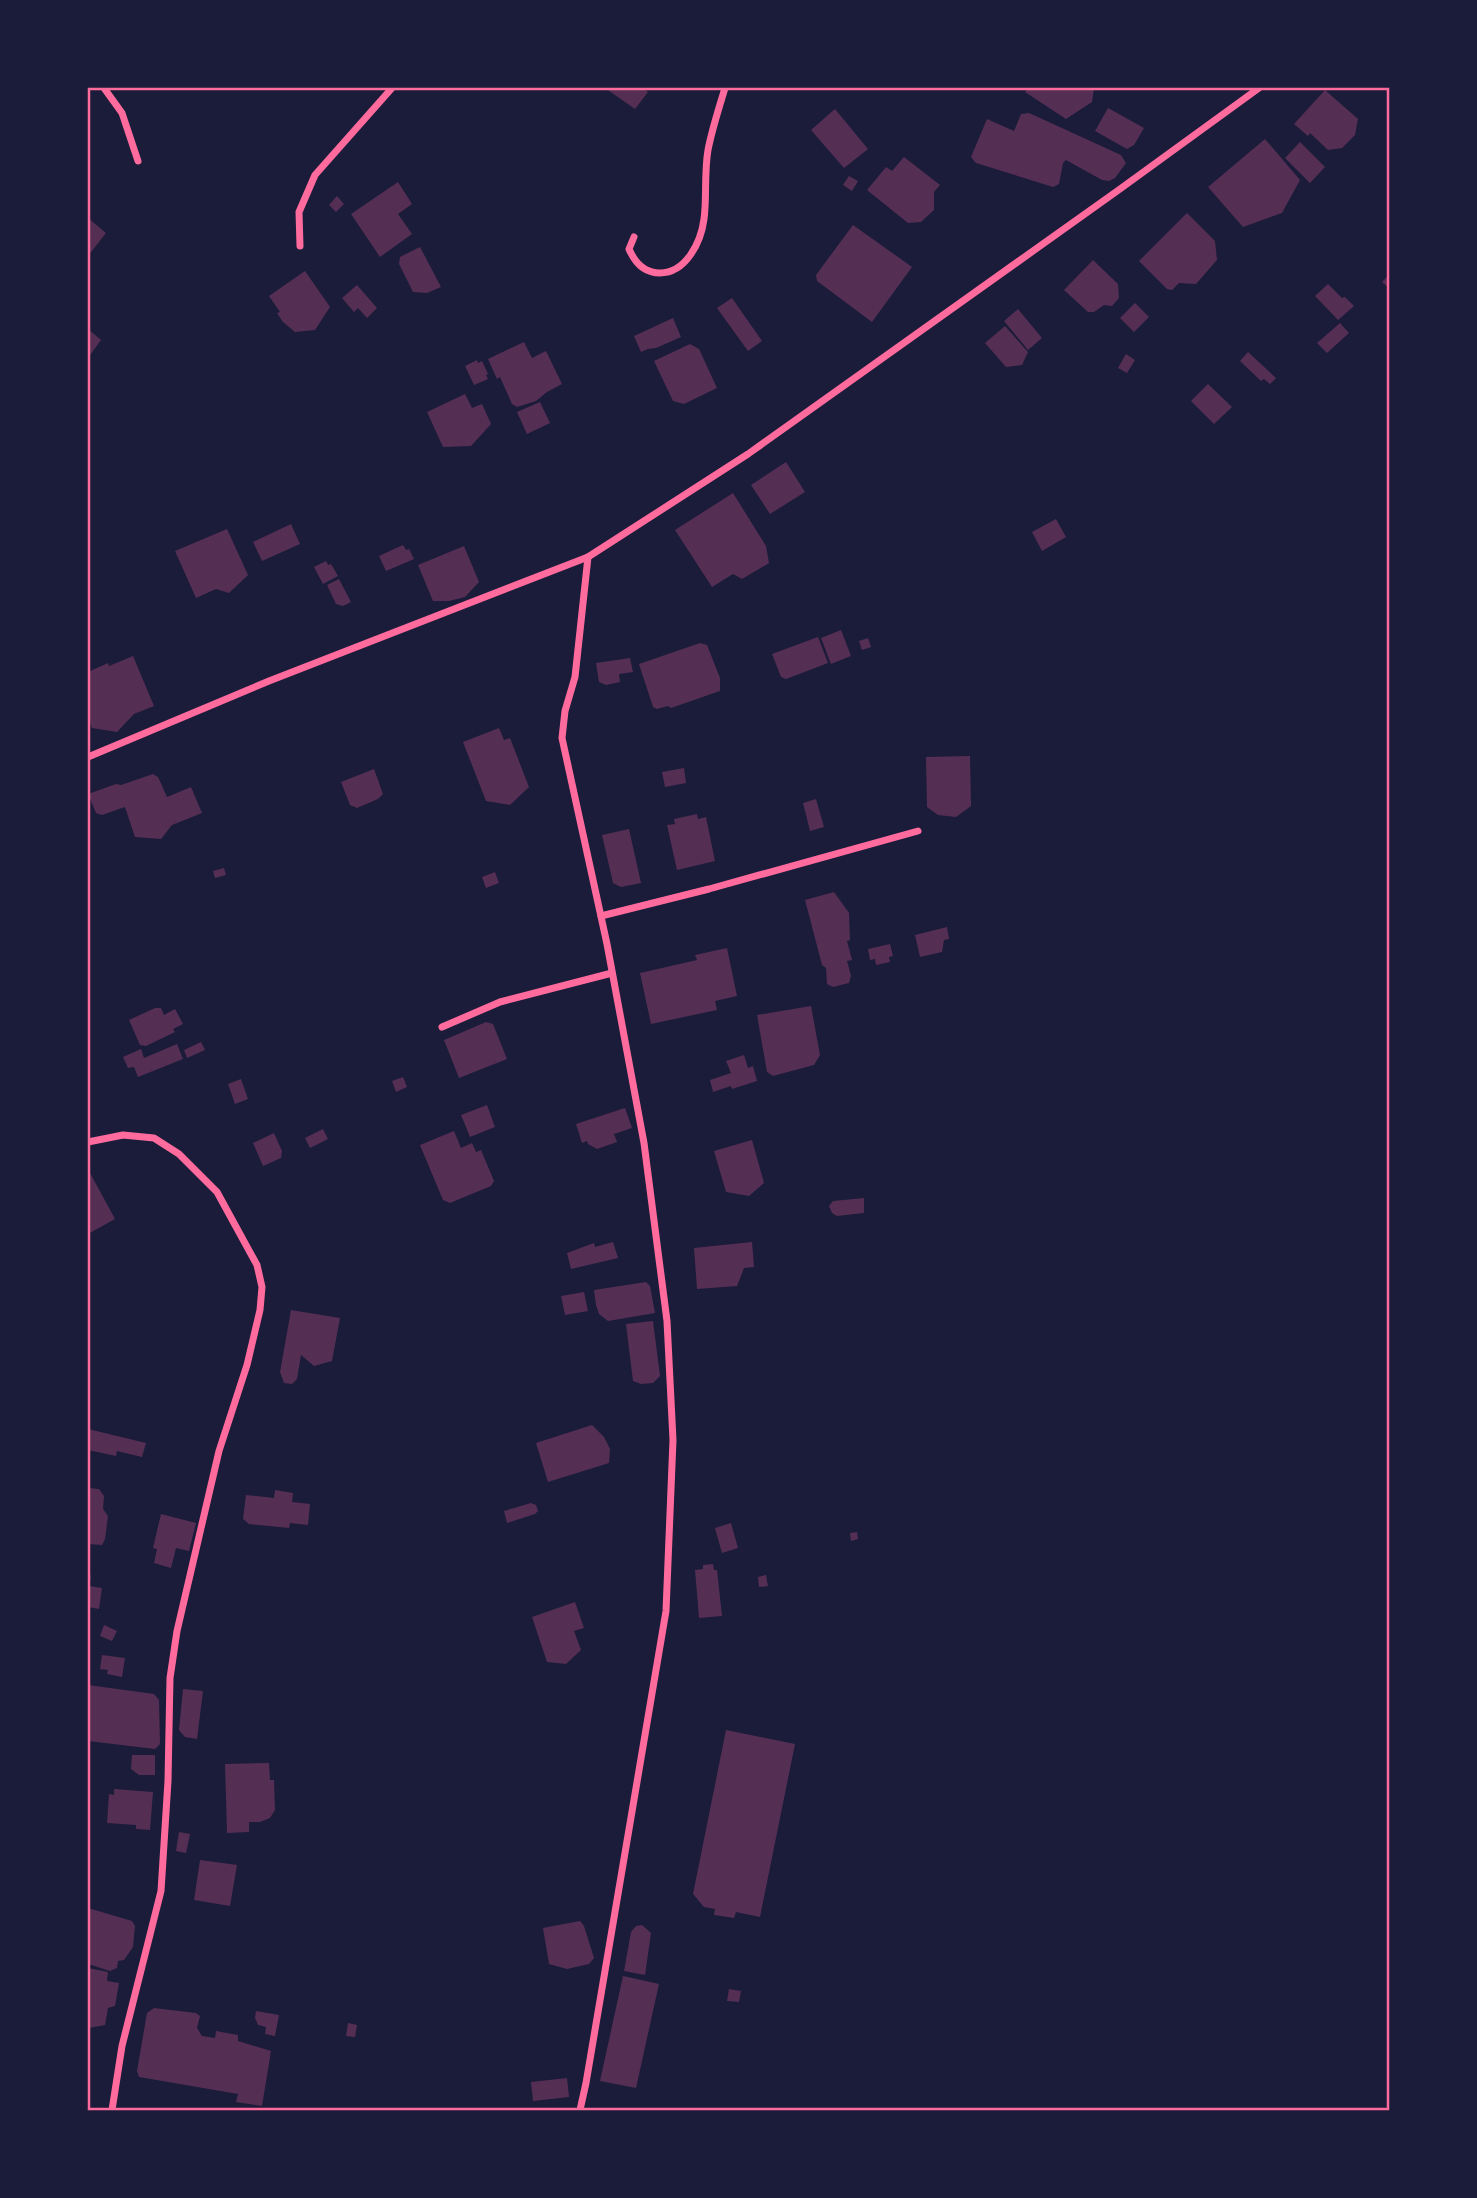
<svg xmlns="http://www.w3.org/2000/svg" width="1477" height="2198" viewBox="0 0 1477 2198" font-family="Ubuntu,sans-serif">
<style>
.building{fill:#542f53}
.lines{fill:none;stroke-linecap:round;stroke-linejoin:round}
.minor{stroke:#ff6b9d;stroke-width:7}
.neatline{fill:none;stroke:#ff6b9d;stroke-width:2.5}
</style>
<rect width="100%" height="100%" fill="#1b1b3a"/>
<g class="building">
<path d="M605 88H642L648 92 635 109Z"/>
<path d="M1028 88H1094L1092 102 1066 119 1025 92Z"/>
<path d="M1325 90 1358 119 1355 135 1342 148 1328 150 1310 133 1308 136 1294 124Z"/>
<path d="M1108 108 1144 128 1134 145 1127 149 1095 131Z"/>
<path d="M835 109 868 149 844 168 811 130Z"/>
<path d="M1029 113 1121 155 1126 163 1115 178 1109 181 1102 180 1066 160 1063 163 1059 184 1053 187 976 163 971 157 987 119 1014 131 1021 114Z"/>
<path d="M1265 139 1300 180 1282 213 1243 227 1208 187Z"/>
<path d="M1300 142 1325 167 1310 183 1285 158Z"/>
<path d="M904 157 940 185 934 192V210L921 222 908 223 867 190 886 167 892 171Z"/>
<path d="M849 176 858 181 852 191 843 185Z"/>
<path d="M398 182 412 204 398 214 412 234 380 257 351 214Z"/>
<path d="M337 196 344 204 336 212 329 205Z"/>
<path d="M1187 213 1215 241 1217 260 1196 284 1179 283 1172 290 1167 289 1139 261Z"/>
<path d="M88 218 106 233 88 256Z"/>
<path d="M853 225 912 267 872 322 817 281 816 275Z"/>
<path d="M420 247 441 287 427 293 413 292 399 264 400 257Z"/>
<path d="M1093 260 1118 284 1119 298 1112 306 1104 305 1094 312H1088L1064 290Z"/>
<path d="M305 271 330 307 315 330 295 332 283 322 277 313 280 312 269 296Z"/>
<path d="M1390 274V289L1382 282Z"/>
<path d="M1328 284 1342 298 1345 297 1354 306 1338 320 1315 296Z"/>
<path d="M357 285 377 308 367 318 358 308 354 312 342 298Z"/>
<path d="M732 298 762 341 748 351 717 308Z"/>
<path d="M1135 303 1149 317 1134 332 1120 318Z"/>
<path d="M1018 309 1042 338 1028 350 1004 321Z"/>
<path d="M673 318 681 337 656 348 648 349 641 352 634 336Z"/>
<path d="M1340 323 1349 333 1327 353 1317 343Z"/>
<path d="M1005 326 1028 352 1022 365 1006 367 985 343Z"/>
<path d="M88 329 101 340 88 358Z"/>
<path d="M524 342 532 358 546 351 562 384 547 392 536 401 517 407 512 404 500 377 497 379 488 359Z"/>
<path d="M690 344 699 349 717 388 684 404 673 401 654 361Z"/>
<path d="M1248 352 1276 378 1270 384 1264 379 1261 381 1240 361Z"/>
<path d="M1126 354 1135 360 1127 373 1118 368Z"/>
<path d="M477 360 478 363 482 361 488 374 486 375 488 379 474 385 465 366Z"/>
<path d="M1208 384 1232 407 1214 424 1191 401Z"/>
<path d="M465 394 472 408 482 404 491 424 471 446 443 447 427 412Z"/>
<path d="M540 402 550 423 527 434 517 412Z"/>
<path d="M786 462 805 492 770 514 751 485Z"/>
<path d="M733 493 766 546 769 563 742 579 733 574 712 587 675 530Z"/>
<path d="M1056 519 1066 537 1042 551 1032 532Z"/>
<path d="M291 524 300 544 262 561 253 542Z"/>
<path d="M227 529 248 575 229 593 216 589 196 598 175 551Z"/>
<path d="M403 545 406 550 409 549 414 559 386 571 379 556Z"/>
<path d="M464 546 479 582 465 597 449 601H433L418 565Z"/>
<path d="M326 561 328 565 331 564 338 576 323 584 314 567Z"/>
<path d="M339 579 351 602 343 606 336 604 327 585Z"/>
<path d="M841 630 851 656 831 664 821 638Z"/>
<path d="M818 637 828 663 786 679 781 677 772 654Z"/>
<path d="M868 638 871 647 862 650 859 641Z"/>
<path d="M700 643 707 645 720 678V691L671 708 668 706 657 709 653 707 639 664Z"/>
<path d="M133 656 154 706 134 714 117 732 92 728 88 717V672L108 663 109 666Z"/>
<path d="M630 658 633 672 619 674 620 682 606 685 599 682 596 663Z"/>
<path d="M499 728 504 740 510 738 529 787 510 805 486 801 463 742Z"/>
<path d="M970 756 971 806 956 817 938 815 927 807 926 757Z"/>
<path d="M684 768 686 783 665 787 662 772Z"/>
<path d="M374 769 383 794 378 799 357 808 350 805 341 782Z"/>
<path d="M153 774 158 777 167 797 191 787 202 813 172 825 161 839 135 837 125 807 102 815 96 813 88 794 116 784 121 785Z"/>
<path d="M816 799 824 827 810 831 803 803Z"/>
<path d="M697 814 698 819 706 817 715 861 677 870 667 825 675 824 674 819Z"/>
<path d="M629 829 641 883 621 887 613 883 602 835Z"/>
<path d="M224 868 226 875 215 878 213 871Z"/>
<path d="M495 872 499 883 486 888 482 877Z"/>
<path d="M834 892 849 913 850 940 847 941 852 960 847 961 851 976 849 983 833 987 827 984 826 968 822 965 805 900Z"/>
<path d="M947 927 949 939 944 940 942 952 920 957 915 935Z"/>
<path d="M890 944 893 956 889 957 890 962 876 965 875 959 870 960 868 949Z"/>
<path d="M727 948 737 996 715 1001 717 1010 651 1024 640 973 697 960 695 955Z"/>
<path d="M811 1006 820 1055 814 1065 773 1076 767 1072 757 1015Z"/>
<path d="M155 1008H161L164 1015 175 1009 183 1024 173 1029 175 1032 146 1046 140 1045 129 1020Z"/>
<path d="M486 1022 493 1024 507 1059 459 1078 444 1040Z"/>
<path d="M201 1042 205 1050 187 1058 184 1050Z"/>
<path d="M177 1044 183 1059 138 1077 134 1067 128 1068 123 1057 141 1049 144 1058Z"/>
<path d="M744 1055 748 1068 753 1066 757 1081 732 1089 731 1086 713 1092 710 1080 731 1073 726 1061Z"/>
<path d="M403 1077 407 1087 396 1092 392 1081Z"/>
<path d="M241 1079 248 1099 235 1104 228 1084Z"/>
<path d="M487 1105 495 1127 470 1137 461 1115Z"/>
<path d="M625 1108 632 1128 614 1134 617 1142 597 1149 588 1144 587 1141 582 1143 576 1124Z"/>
<path d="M323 1129 328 1139 310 1148 305 1138Z"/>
<path d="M454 1131 461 1148 472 1143 476 1152 481 1150 494 1181 491 1186 450 1203 443 1200 420 1145Z"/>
<path d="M274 1133 282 1151 281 1158 263 1166 253 1143Z"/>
<path d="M752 1140 764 1183 749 1196 726 1192 714 1151Z"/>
<path d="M90 1173 115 1219 88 1234V1175Z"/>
<path d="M864 1198V1213L837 1216 832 1213 829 1206 833 1201Z"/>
<path d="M613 1242 618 1258 571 1269 567 1253 594 1243 595 1247Z"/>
<path d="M752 1242 754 1267 744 1268 737 1286 697 1289 694 1248Z"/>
<path d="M646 1282 650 1286 655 1313 608 1321 599 1314 596 1305 594 1290Z"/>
<path d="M584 1292 588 1311 565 1315 561 1296Z"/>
<path d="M291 1310 340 1318 332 1361 314 1366 301 1355 297 1379 292 1384 284 1383 280 1372Z"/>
<path d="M653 1321 660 1376 653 1383 641 1384 633 1381 626 1324Z"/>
<path d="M592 1425 604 1437 610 1449 609 1463 548 1482 536 1443Z"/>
<path d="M88 1429 146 1443 142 1457 117 1451 116 1456 88 1450Z"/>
<path d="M88 1488 99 1489 104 1496 103 1509 108 1516 105 1539 102 1545 88 1544Z"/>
<path d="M275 1490 293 1493 292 1502 310 1504 308 1525 290 1523 289 1528 249 1524 243 1519 246 1495 274 1498Z"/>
<path d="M531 1503 536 1505 538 1511 535 1514 507 1523 504 1511Z"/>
<path d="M161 1514 196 1523 189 1551 176 1548 171 1568 154 1563 157 1549 153 1548Z"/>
<path d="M731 1523 738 1548 722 1553 715 1528Z"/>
<path d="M857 1532 858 1539 851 1541 850 1533Z"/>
<path d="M713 1564 714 1570H717L722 1616 699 1618 695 1570 703 1569V1565Z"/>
<path d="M88 1571 91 1576 89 1586 102 1588 99 1609 88 1607Z"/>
<path d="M766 1575 768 1586 759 1587 758 1577Z"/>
<path d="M575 1602 584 1628 574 1631 581 1650 566 1664 547 1662 532 1617Z"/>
<path d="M104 1625 117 1631 112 1641 100 1636Z"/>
<path d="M102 1655 125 1658 122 1677 107 1674 108 1670 100 1669Z"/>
<path d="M88 1685 154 1694 159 1700 160 1744 155 1749 88 1741Z"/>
<path d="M183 1689 203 1691 197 1739 185 1737 179 1730Z"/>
<path d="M726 1730 795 1744 760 1917 736 1912 734 1918 714 1915 715 1909 704 1907 693 1894Z"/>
<path d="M132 1755H155V1775H139L131 1769Z"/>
<path d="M269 1763 270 1780H274L275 1810 270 1818 260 1822H249V1832L227 1833 225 1764Z"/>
<path d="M114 1789 153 1792 150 1830 136 1829V1825L107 1823 109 1794 114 1795Z"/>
<path d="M179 1832 190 1834 186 1853 176 1851Z"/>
<path d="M200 1860 237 1865 230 1906 194 1900Z"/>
<path d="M88 1908 132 1921 135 1926 133 1947 124 1960 118 1961 117 1968 110 1971 88 1964Z"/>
<path d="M580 1921 584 1926 594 1958 589 1964 567 1969 549 1964 543 1928Z"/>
<path d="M642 1925 651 1933 645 1975 624 1971 631 1932 636 1926Z"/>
<path d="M88 1968 108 1972 107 1981 119 1983 115 2006 108 2008 105 2025 89 2028Z"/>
<path d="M623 1976 659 1984 636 2088 600 2081Z"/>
<path d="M729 1989 741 1991 739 2002 727 2001Z"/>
<path d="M154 2008 196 2013 200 2016 197 2028 202 2036 215 2038 216 2031 238 2035V2041L271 2051 262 2106 236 2102 238 2094 139 2077 137 2071 147 2013Z"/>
<path d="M256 2011 279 2015 275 2036 265 2034 266 2027 258 2025 255 2018Z"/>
<path d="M348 2023 357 2025 355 2037 346 2036Z"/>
<path d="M567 2078 569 2097 533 2101 531 2082Z"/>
</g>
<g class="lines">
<g class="minor">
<path d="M104 88 122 113 138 161"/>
<path d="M634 237 629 249C635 263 644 273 660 273 686 273 701 242 704 219 707 197 704 173 708 150 712 129 719 108 725 88"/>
<path d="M300 246 299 212 315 175 392 88"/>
<path d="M88 757 269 681 588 557 748 454 1120 189 1259 88"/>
<path d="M601 916 709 889 918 831"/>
<path d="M442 1027 500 1002 612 973"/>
<path d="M88 1142 123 1135 154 1138 179 1154 217 1192 257 1265 262 1287 260 1310 247 1365 219 1451 177 1631 170 1678 168 1781 161 1891 122 2046 112 2110"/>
<path d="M580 2110 586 2083 666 1611 673 1440 667 1321 644 1143 607 944 562 738 565 711 575 677 588 557"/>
</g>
</g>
<rect width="1477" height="2198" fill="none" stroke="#1b1b3a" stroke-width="178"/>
<rect x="89" y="89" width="1299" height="2020" class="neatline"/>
</svg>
